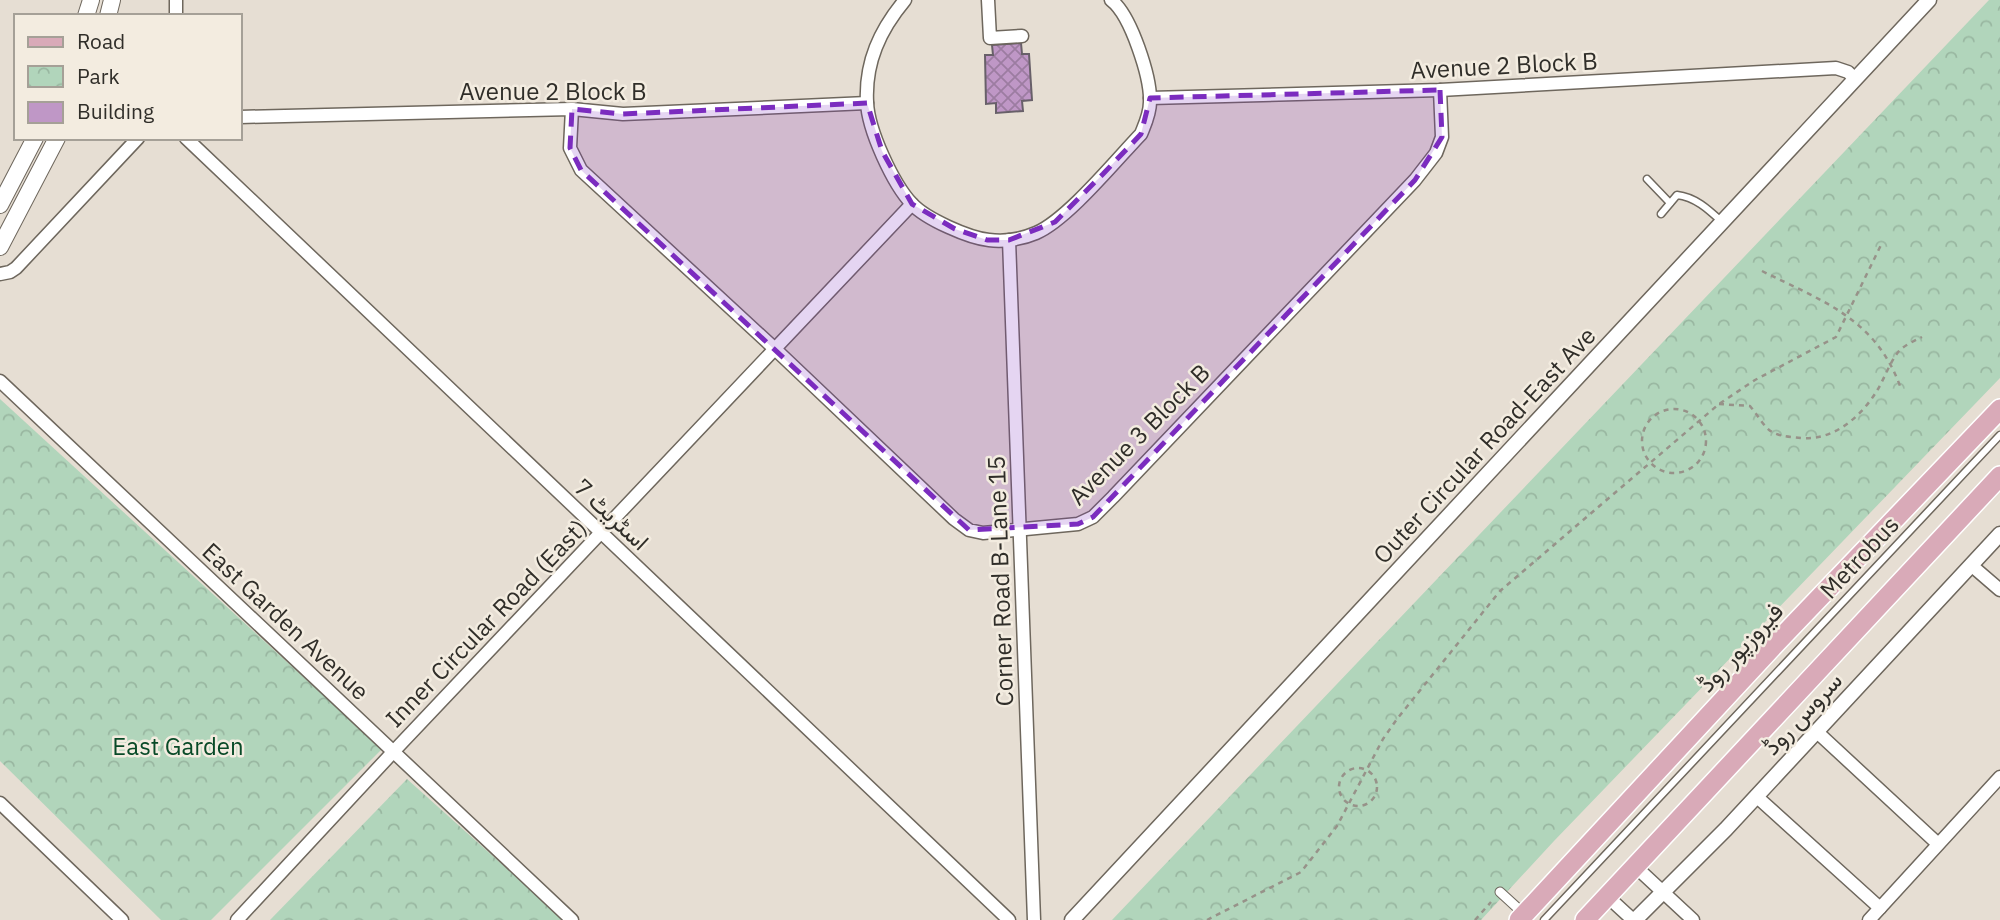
<svg xmlns="http://www.w3.org/2000/svg" width="2000" height="920" viewBox="0 0 2000 920" font-family="'IBM Plex Sans',Vazirmatn,sans-serif">
<style>
.park{fill:url(#park-crowns)}
.building{fill:url(#building-cross-hatch);stroke:#686069;stroke-width:2}
.lines{fill:none;stroke-linecap:round;stroke-linejoin:round}
.service-casing{stroke:#6e675d;stroke-width:9}
.pedestrian-casing{stroke:#6e675d;stroke-width:11}
.minor-casing{stroke:#6e675d;stroke-width:15}
.tertiary-casing{stroke:#6e675d;stroke-width:17}
.secondary-casing{stroke:#6e675d;stroke-width:18}
.primary-casing{stroke:#fff;stroke-width:22}
.path{stroke:#979289;stroke-width:2.5;stroke-dasharray:5 5;stroke-linecap:butt}
.service{stroke:#fff;stroke-width:6}
.pedestrian{stroke:#fff;stroke-width:9}
.minor{stroke:#fff;stroke-width:12}
.tertiary{stroke:#fff;stroke-width:14}
.secondary{stroke:#fff;stroke-width:16}
.primary{stroke:#d9aab8;stroke-width:19}
.marked{fill:#7b2cbf;fill-opacity:0.2;stroke:#7b2cbf;stroke-width:5;stroke-dasharray:14 9;stroke-linejoin:round}
.labels{text-anchor:middle;dominant-baseline:central;stroke-width:5;stroke-linejoin:round;paint-order:stroke}
.street-label{font-size:24px;fill:#302e29;stroke:#f3ece0}
.park-label{font-size:24px;fill:#084a27;stroke:#f3ece0}
</style>
<defs>
<pattern id="park-crowns" width="20" height="18" patternUnits="userSpaceOnUse" patternTransform="scale(1.75)"><rect width="20" height="18" fill="#b1d5bb"/><path d="M2 6a3 3 0 1 1 6 0M12 15a3 3 0 1 1 6 0" fill="none" stroke="#99b7a1"/></pattern>
<pattern id="building-cross-hatch" width="8" height="8" patternUnits="userSpaceOnUse" patternTransform="scale(1.75)"><rect width="8" height="8" fill="#bf97c6"/><path d="M0 0l8 8M0 8l8-8" fill="none" stroke="#9c7ca1"/></pattern>
</defs>
<rect width="100%" height="100%" fill="#e6ded3"/>
<g class="park">
<path d="M1989 0H2000V378L1554 841 1481 920H1112Z"/>
<path d="M0 399 382 749 211 920H161L0 761Z"/>
<path d="M407 779 564 920H270Z"/>
</g>
<path class="building" d="M1021 43 1022 54H1029L1032 100 1022 101 1023 111 996 113V103L986 104 985 55H993L992 45Z"/>
<g class="lines">
<g class="service-casing">
<g id="service">
<path d="M1647 179 1670 203"/>
<path d="M1661 214 1677 195C1695 197 1708 209 1721 221"/>
<path d="M1544 920 2000 435"/>
</g>
</g>
<g class="pedestrian-casing">
<path id="pedestrian" d="M1500 892 1524 914"/>
</g>
<g class="minor-casing">
<g id="minor">
<path d="M176 0V16"/>
<path d="M905 0C880 30 865 62 867 102 868 130 893 184 912 204 926 219 969 238 989 240 1004 242 1022 239 1036 233 1067 220 1116 160 1141 134 1145 124 1150 114 1150 102 1151 78 1131 15 1111 0"/>
<path d="M988 0 990 38 1022 36"/>
<path d="M1150 98 1440 90 1836 68 1848 72 1855 79"/>
<path d="M572 109 570 148 581 170 775 349 954 519 969 530 983 533 1078 524 1093 517 1113 497 1415 180 1436 153 1442 137 1440 90"/>
<path d="M240 117 572 109 623 114 867 103"/>
<path d="M186 138 1009 920"/>
<path d="M1009 240 1034 920"/>
<path d="M0 274 10 272 16 268 138 138"/>
<path d="M0 381 572 920"/>
<path d="M1971 565 2000 590"/>
<path d="M1816 731 1938 844"/>
<path d="M1756 796 1880 908"/>
<path d="M0 803 122 920"/>
<path d="M1637 868 1693 920"/>
<path d="M1608 897 1633 920"/>
<path d="M237 920 394 751 912 204"/>
<path d="M1869 920 2000 777"/>
</g>
</g>
<g class="tertiary-casing">
<g id="tertiary">
<path d="M1072 920 1929 0"/>
<path d="M1635 920 1726 829 2000 534"/>
</g>
</g>
<g class="secondary-casing">
<g id="secondary">
<path d="M86 16 91 0"/>
<path d="M108 16 112 0"/>
<path d="M0 205 35 138"/>
<path d="M0 247 57 138"/>
</g>
</g>
<g class="primary-casing">
<g id="primary">
<path d="M1519 920 1776 643 2000 409"/>
<path d="M1585 920 2000 476"/>
</g>
</g>
<g class="path">
<path d="M1762 271C1822 301 1875 318 1900 386"/>
<path d="M1719 404 1750 406C1770 431 1765 435 1801 438 1834 441 1862 416 1878 389 1885 377 1890 362 1899 351 1905 345 1914 341 1922 337"/>
<circle cx="1674" cy="441" r="32"/>
<circle cx="1358" cy="787" r="19"/>
<path d="M1207 920 1301 872 1337 826 1383 739 1397 719 1500 591 1719 404 1755 380 1836 337 1882 243"/>
<path d="M1475 920 1491 902"/>
</g>
<use href="#service" class="service"/>
<use href="#pedestrian" class="pedestrian"/>
<use href="#minor" class="minor"/>
<use href="#tertiary" class="tertiary"/>
<use href="#secondary" class="secondary"/>
<use href="#primary" class="primary"/>
</g>
<path class="marked" d="M1440 90 1442 137 1415 180 1093 517 1078 524 969 530 581 170 570 148 572 109 623 114 867 103 882 151 912 204 955 229 987 240H1009L1055 222 1103 174 1141 134 1150 98Z"/>
<g class="labels">
<g class="street-label">
<text transform="translate(1504 65) rotate(-3)">Avenue 2 Block B</text>
<text x="553" y="91">Avenue 2 Block B</text>
<text transform="translate(1139 434) rotate(-45)">Avenue 3 Block B</text>
<text transform="translate(1484 445) rotate(-47)">Outer Circular Road-East Ave</text>
<text transform="translate(612 514) rotate(43)">اسٹریٹ 7</text>
<text transform="translate(1859 557) rotate(-47)">Metrobus</text>
<text transform="translate(1000 581) rotate(-92)">Corner Road B-Lane 15</text>
<text transform="translate(286 621) rotate(43)">East Garden Avenue</text>
<text transform="translate(486 623) rotate(-46)">Inner Circular Road (East)</text>
<text transform="translate(1740 647) rotate(-47)">فیروزپور روڈ</text>
<text transform="translate(1802 713) rotate(-47)">سروس روڈ</text>
</g>
<g class="park-label">
<text x="178" y="746">East Garden</text>
</g>
</g>
<rect x="14" y="14" width="228" height="126" fill="#f3ece0" stroke="#a5a097" stroke-width="2"/>
<rect x="28" y="37" width="35" height="10" fill="#d9aab8" stroke="#a5a097" stroke-width="2"/>
<text x="77" y="49" font-size="21" fill="#302e29">Road</text>
<rect x="28" y="66" width="35" height="21" fill="url(#park-crowns)" stroke="#a5a097" stroke-width="2"/>
<text x="77" y="84" font-size="21" fill="#302e29">Park</text>
<rect x="28" y="102" width="35" height="21" fill="#bf97c6" stroke="#a5a097" stroke-width="2"/>
<text x="77" y="119" font-size="21" fill="#302e29">Building</text>
</svg>
